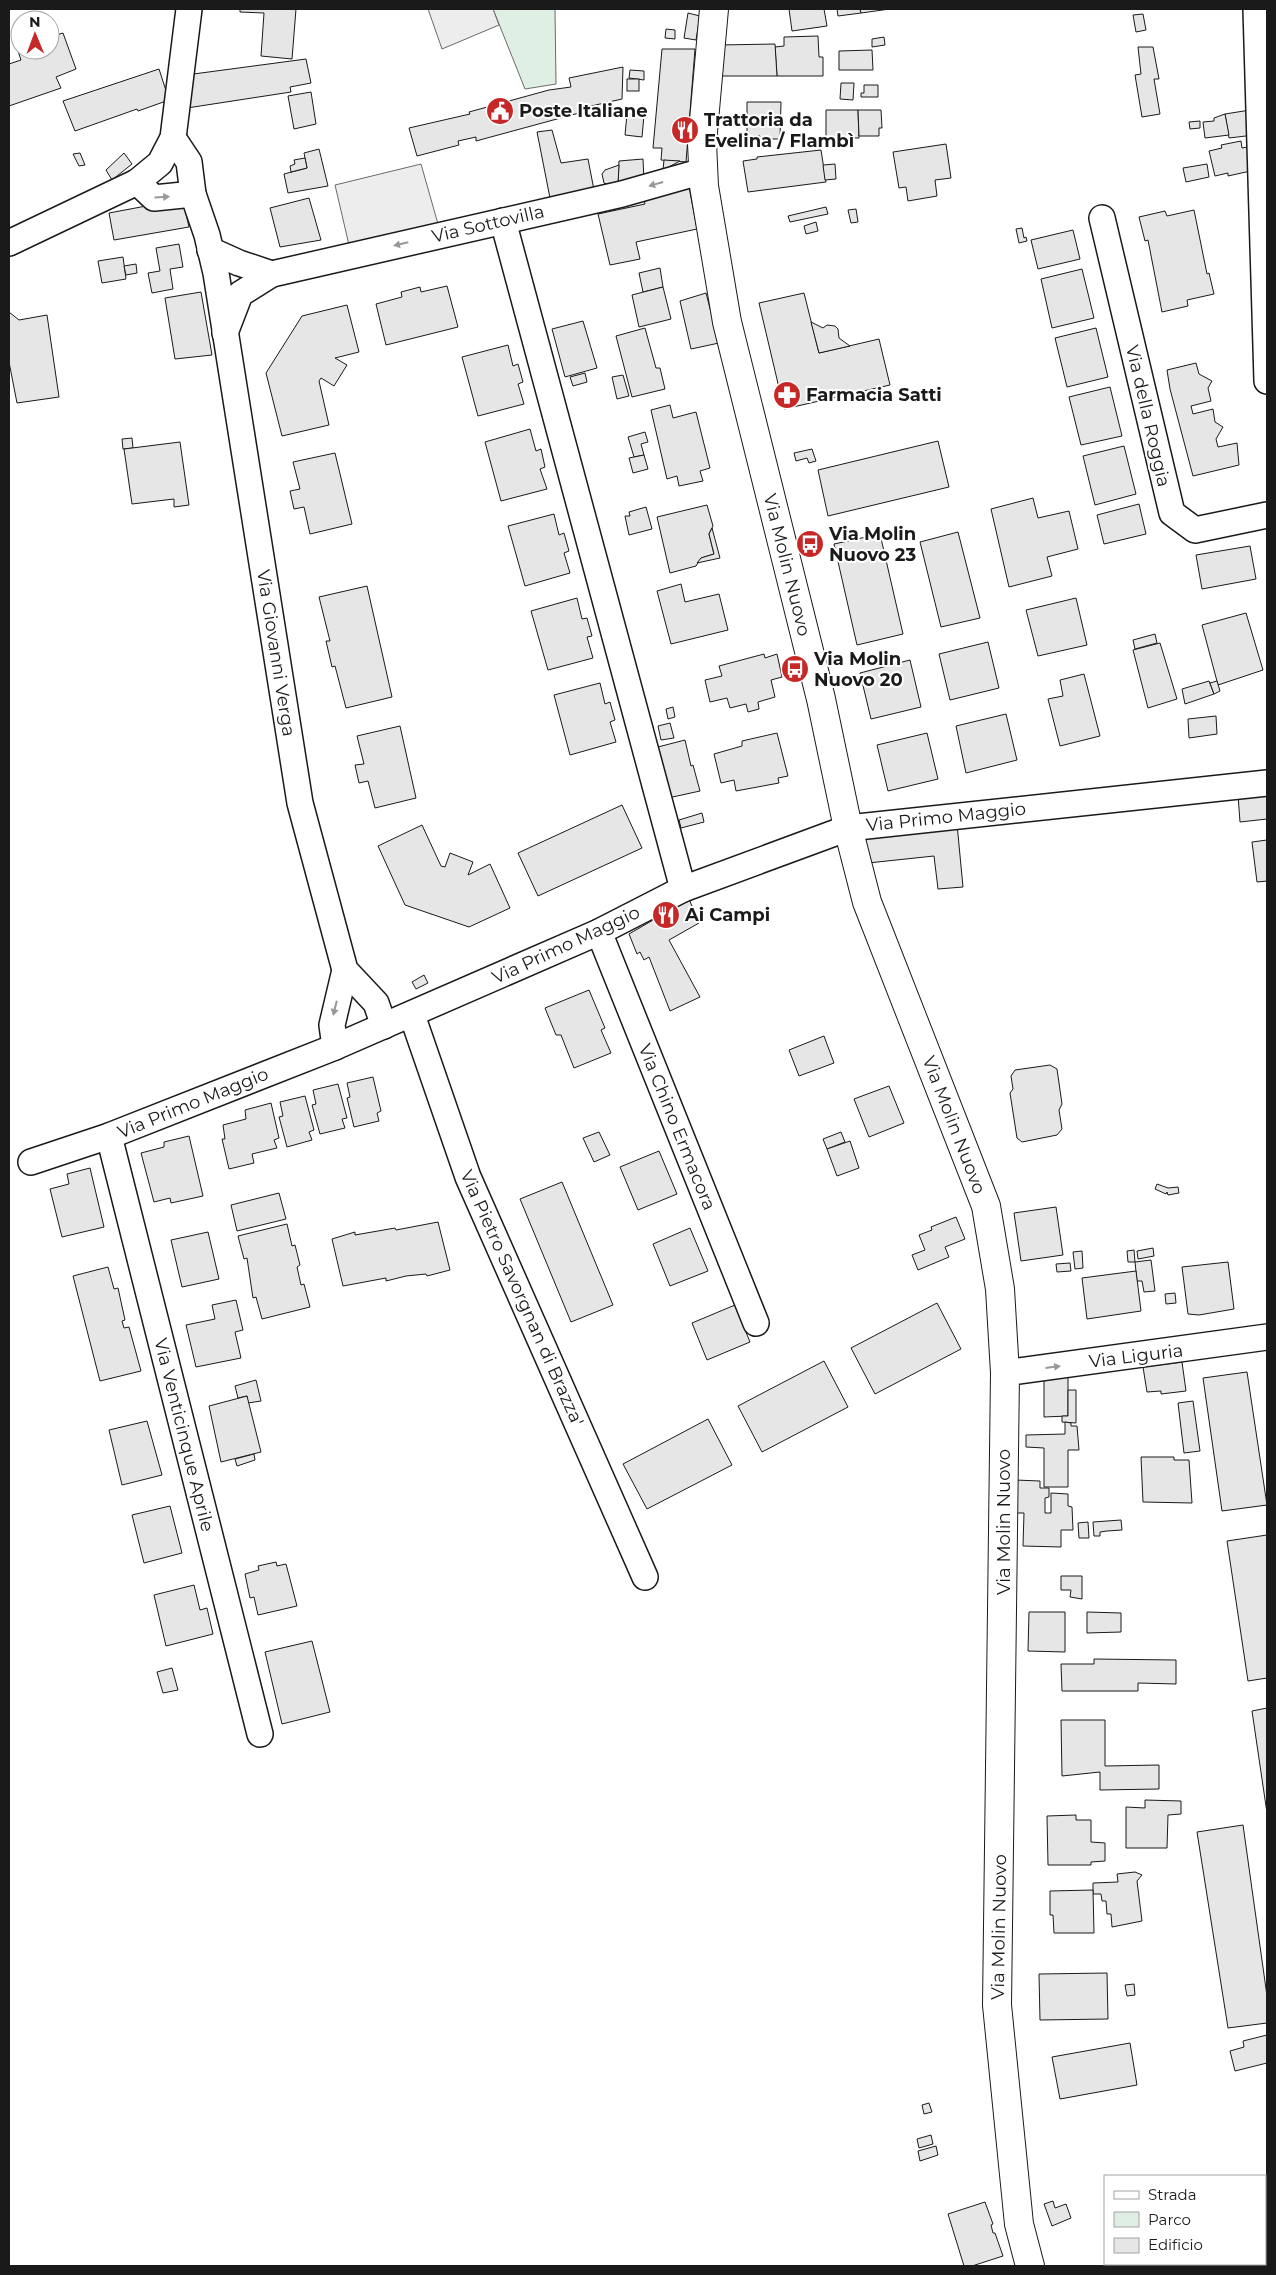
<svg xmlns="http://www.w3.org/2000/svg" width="1276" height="2275" viewBox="0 0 1276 2275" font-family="Montserrat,sans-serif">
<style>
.green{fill:#e0efe3;stroke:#6a6a6a}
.parking{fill:#ededed;stroke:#6a6a6a}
.building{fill:#e6e6e6;stroke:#1a1a1a}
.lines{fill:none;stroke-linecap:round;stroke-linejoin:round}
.minor-casing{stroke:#1a1a1a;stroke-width:28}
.major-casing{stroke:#1a1a1a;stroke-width:30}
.minor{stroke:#fff;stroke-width:25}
.major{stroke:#fff;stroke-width:28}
.oneway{fill:#989898}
.labels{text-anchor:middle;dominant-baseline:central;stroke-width:4;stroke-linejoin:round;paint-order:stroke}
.poi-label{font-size:18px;font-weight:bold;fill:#1a1a1a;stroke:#fff;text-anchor:start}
.street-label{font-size:18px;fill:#1a1a1a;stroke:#fff}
</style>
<rect width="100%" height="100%" fill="#fff"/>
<path class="green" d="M493 9H555L556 84 525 89Z"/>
<g class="parking">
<path d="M428 9H493L499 25 442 49Z"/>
<path d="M421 164 438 224 349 245 335 185Z"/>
</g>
<g class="building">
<path d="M206 9H296L292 59 261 56 264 13 240 12V9Z"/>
<path d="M789 9H824L827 26 792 31Z"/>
<path d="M837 9H860L861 13 838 16Z"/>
<path d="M860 9H890L861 13Z"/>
<path d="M688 13 700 16 696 40 684 38Z"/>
<path d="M1143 14 1146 30 1136 32 1133 15Z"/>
<path d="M666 29 675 30V39L665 38Z"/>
<path d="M63 33 76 69 56 77 61 88 9 106V64L21 60 17 48 50 50V37Z"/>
<path d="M818 36 819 57H823V76H777L775 47 784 46V37Z"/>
<path d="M884 37 885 45 872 47V39Z"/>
<path d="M775 44 777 76H716L719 45Z"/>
<path d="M1138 47H1153L1159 79H1154L1160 114 1142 117 1135 75 1141 74Z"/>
<path d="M662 49H695L686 162 661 160 662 148H653Z"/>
<path d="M872 50 873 70H839V51Z"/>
<path d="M306 59 311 83 290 87 291 92 187 108 186 75Z"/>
<path d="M623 67 622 99 578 109 579 113 476 141V137L458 141 459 145 417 156 409 128 470 114 469 112 549 90 571 87 569 78Z"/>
<path d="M159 69 169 100 138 111 137 109 75 131 63 101Z"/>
<path d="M630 70 644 71V80L629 78Z"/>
<rect x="627" y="79" width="12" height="12"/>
<path d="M841 83H854L853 100 840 99Z"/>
<path d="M864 85H878V97H861V93H864Z"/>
<path d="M311 92 316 124 294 129 288 96Z"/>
<path d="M747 102H781L780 139H759L760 136H747Z"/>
<path d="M826 110H858L859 138H826Z"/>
<path d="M858 110H881L882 128H879V136H859Z"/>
<path d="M1250 110 1254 135 1229 138 1225 114Z"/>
<path d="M627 114 644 115 642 137 625 135Z"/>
<path d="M1225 114 1229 135 1205 138 1203 122 1214 121V118Z"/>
<path d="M1200 121V128L1190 129 1189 122Z"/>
<path d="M552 130 561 163 588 159 594 190 550 198 537 132Z"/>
<path d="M1241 141 1242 148 1253 146 1255 170 1228 176V173L1215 176 1209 151 1222 148 1221 145Z"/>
<path d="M946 144 951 178 935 180 937 196 908 201 906 187 899 188 893 152Z"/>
<path d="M319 149 328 186 288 193 284 174 307 168 304 153Z"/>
<path d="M821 150 826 182 748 192 743 161 757 159V157Z"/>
<path d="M80 153 85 165 79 166 73 154Z"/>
<path d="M124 153 132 164 112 180 106 170Z"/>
<path d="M305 158 307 168 291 172 290 166 295 164 294 160Z"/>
<path d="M643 159 644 181 618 186 619 161Z"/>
<path d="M664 160 680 161 663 170Z"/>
<path d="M835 164 836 179 825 180 823 165Z"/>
<path d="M1207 164 1209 177 1186 182 1183 168Z"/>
<path d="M619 165 618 183 609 185 604 183 602 174 605 170Z"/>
<path d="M689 187 697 229 636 242 640 259 610 265 598 214 645 204 642 194Z"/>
<path d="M309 198 321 240 280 247 270 208Z"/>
<path d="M178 200H183L189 227 114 240 109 213Z"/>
<path d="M826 207 828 214 790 222 788 216Z"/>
<path d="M856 209 858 222 851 223 848 210Z"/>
<path d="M1194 210 1207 274 1209 273 1214 294 1187 300 1188 306 1162 312 1148 240 1145 241 1139 217 1165 211 1167 216Z"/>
<path d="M816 222 818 231 806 234 804 226Z"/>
<path d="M1022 228 1024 238 1026 237 1027 241 1019 243 1016 229Z"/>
<path d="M1073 230 1080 259 1038 269 1031 240Z"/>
<path d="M179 244 183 267 170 269 173 289 152 293 148 273 160 271 156 248Z"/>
<path d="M123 257 126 279 102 283 98 261Z"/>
<path d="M136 264 137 273 126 275 124 266Z"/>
<path d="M660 268 663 287 643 292 639 273Z"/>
<path d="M1082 269 1094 318 1052 328 1041 279Z"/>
<path d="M447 286 458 327 386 345 376 304 402 297 401 292 420 287 421 292Z"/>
<path d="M663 287 671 319 639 327 632 295Z"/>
<path d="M201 292 212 355 175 359 165 298Z"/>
<path d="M706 293 719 343 691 349 680 301Z"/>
<path d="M804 293 819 353 879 339 890 385 784 409 759 303Z"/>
<path d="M347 305 359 352 335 358 347 365 334 386 321 378 319 381 329 425 282 436 266 373 302 316Z"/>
<path d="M9 312 19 320 47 315 59 397 17 403 9 362Z"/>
<path d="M583 321 597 368 565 377 552 329Z"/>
<path d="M811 322 823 328 827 325 835 326 838 329 839 338 850 346 819 353Z"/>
<path d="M645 328 656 368H660L665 389 632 397 616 336Z"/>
<path d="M1096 328 1108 377 1067 387 1055 338Z"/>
<path d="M508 345 513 366 518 364 523 382 518 384 524 404 478 416 462 357Z"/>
<path d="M1196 363 1199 374 1212 381 1208 388 1211 401 1191 406 1193 414 1213 409 1215 422 1223 427 1216 439 1218 447 1237 443 1239 465 1193 476 1170 389 1167 370Z"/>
<path d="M585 373 587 382 573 386 570 377Z"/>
<path d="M623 375 629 396 617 399 612 377Z"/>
<path d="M1110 387 1122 436 1081 445 1069 397Z"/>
<path d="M670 405 673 418 696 412 710 468 700 471 703 481 679 486 677 476 667 479 651 410Z"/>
<path d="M530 429 536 451 541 449 545 467 540 469 547 489 501 501 485 442Z"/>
<path d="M645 432 648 442 641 444 644 455 634 457 628 437Z"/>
<path d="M132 438 133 448 123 449 122 439Z"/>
<path d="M938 441 949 487 828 516 818 470Z"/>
<path d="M180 442 189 505 174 507V499L132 504 124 449Z"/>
<path d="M1124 446 1136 494 1095 505 1083 456Z"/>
<path d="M812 449 816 461 809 463 807 458 796 461 794 453Z"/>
<path d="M335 453 352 524 310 534 304 507 294 509 290 491 300 489 293 462Z"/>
<path d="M644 455 648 469 633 473 629 458Z"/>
<path d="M1033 498 1038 518 1069 511 1078 549 1047 557 1052 576 1009 587 991 509Z"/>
<path d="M1139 504 1146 534 1104 544 1097 515Z"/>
<path d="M707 505 713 526 709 534 714 554 701 558 696 566 670 573 657 517Z"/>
<path d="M646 507 652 529 629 535 625 516H630L629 512Z"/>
<path d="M554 514 559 535 564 533 569 551 564 553 570 573 525 586 508 526Z"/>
<path d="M712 528 720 558 697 563 701 558 714 554 709 534Z"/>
<path d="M958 532 980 618 941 627 920 542Z"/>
<path d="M880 534 903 634 857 645 834 544Z"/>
<path d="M1250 546 1256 579 1202 589 1196 555Z"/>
<path d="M681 584 685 602 719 594 728 630 671 644 657 591Z"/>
<path d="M367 586 392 697 346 708 335 666 332 667 326 641H330L319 597Z"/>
<path d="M577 598 582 619 587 618 592 636 587 637 593 658 548 670 531 611Z"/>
<path d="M1076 598 1087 645 1038 656 1026 610Z"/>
<path d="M1246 613 1263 670 1218 685 1202 625Z"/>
<path d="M1155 634 1157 643 1135 649 1133 640Z"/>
<path d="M988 642 999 688 950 700 939 654Z"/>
<path d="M1160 643 1177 699 1148 708 1133 650Z"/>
<path d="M764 654 765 658 777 654 782 677 771 680 775 697 758 702 759 709 748 712 746 704 730 708 727 698 710 702 705 680 722 676 719 666Z"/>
<path d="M910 660 921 707 871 719 860 673Z"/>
<path d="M1084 674 1100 736 1060 746 1048 699 1063 696 1060 680Z"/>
<path d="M1209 681 1214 694 1185 704 1182 689Z"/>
<path d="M1217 681 1220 691 1214 694 1210 683Z"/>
<path d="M600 683 605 704 610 702 615 720 610 722 616 742 570 755 554 695Z"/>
<path d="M673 707 675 717 668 719 666 709Z"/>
<path d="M1006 714 1017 760 966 773 956 726Z"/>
<path d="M1216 716 1217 734 1189 738 1188 719Z"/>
<path d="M670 723 674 738 661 740 658 726Z"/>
<path d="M400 726 416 798 375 808 368 781 359 783 355 765 364 764 357 736Z"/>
<path d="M777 733 788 776 778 778 779 783 736 791 734 780 721 783 714 754 742 746V741Z"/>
<path d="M927 733 938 779 888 791 877 745Z"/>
<path d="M685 740 691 766 693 765 700 791 668 798 654 748Z"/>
<path d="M1267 792V819L1240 822 1238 795Z"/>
<path d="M622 805 642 848 538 896 518 853Z"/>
<path d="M702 813 704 822 681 828 679 820Z"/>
<path d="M957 824 963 887 938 889 934 856 868 863 864 833Z"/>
<path d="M422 825 441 866 445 867 450 853 473 862 468 875 490 864 510 908 469 927 405 905 378 846Z"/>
<path d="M1267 840V881L1257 882 1252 842Z"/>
<path d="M689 899 699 923 669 940 700 997 670 1011 649 957 644 960 640 952 637 954 629 934Z"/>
<path d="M424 975 428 983 416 989 412 982Z"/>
<path d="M589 990 605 1028 601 1030 611 1053 574 1068 561 1035H556L545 1008Z"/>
<path d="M824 1036 834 1063 799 1076 789 1050Z"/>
<path d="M1050 1065 1057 1069 1062 1104 1059 1110 1062 1129 1057 1135 1022 1142 1017 1138 1010 1093 1013 1089 1011 1076 1015 1070Z"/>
<path d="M373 1077 381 1111 377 1113 379 1121 354 1127 347 1098 350 1097 347 1083Z"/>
<path d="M338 1084 347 1118 342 1119 345 1128 320 1134 312 1105 316 1104 313 1090Z"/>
<path d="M889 1086 904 1123 869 1137 854 1099Z"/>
<path d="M305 1096 314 1130 309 1132 312 1140 287 1147 279 1117 283 1116 280 1102Z"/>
<path d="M271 1103 279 1138 274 1140 277 1148 252 1154 254 1163 229 1169 222 1139H225L223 1125 246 1119 245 1110Z"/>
<path d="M599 1132 610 1155 594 1162 583 1138Z"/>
<path d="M841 1132 845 1142 827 1149 823 1139Z"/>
<path d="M189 1136 203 1196 171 1203 170 1198 154 1202 141 1153 164 1147V1142Z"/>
<path d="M850 1141 859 1168 837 1176 827 1149Z"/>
<path d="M659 1151 677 1194 638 1210 620 1167Z"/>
<path d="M90 1168 104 1227 62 1237 50 1189 69 1184 67 1174Z"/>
<path d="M562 1182 613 1305 571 1322 520 1199Z"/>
<path d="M1157 1184 1168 1188 1178 1187 1179 1193 1168 1195 1167 1192 1166 1194 1155 1189Z"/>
<path d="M279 1193 286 1219 237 1231 231 1205Z"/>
<path d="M1056 1207 1063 1255 1021 1261 1014 1213Z"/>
<path d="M956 1217 965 1239 945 1247 949 1257 918 1270 912 1255 925 1250 919 1235 932 1230 931 1227Z"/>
<path d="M438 1222 450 1270 427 1276 426 1274 406 1276 386 1281V1278L343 1286 332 1239 355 1232V1235L395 1228 396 1230Z"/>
<path d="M287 1224 292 1246 295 1245 300 1265 297 1267 301 1285 304 1284 310 1307 262 1319 256 1297 253 1298 247 1258 244 1259 238 1236Z"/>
<path d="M690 1228 708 1271 670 1286 653 1244Z"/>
<path d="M208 1232 219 1279 182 1287 171 1240Z"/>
<path d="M1153 1248 1154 1256 1138 1259 1137 1251Z"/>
<path d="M1134 1250 1135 1262H1128L1127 1251Z"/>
<path d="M1082 1251 1083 1268 1075 1269 1073 1252Z"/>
<path d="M1151 1260 1155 1291 1144 1292 1142 1281H1137L1135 1262Z"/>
<path d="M1228 1262 1234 1309 1199 1315 1188 1314 1182 1267Z"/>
<path d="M1070 1263 1071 1271 1057 1272 1056 1264Z"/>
<path d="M108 1267 114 1289 118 1288 125 1320 122 1321 124 1328 129 1327 141 1371 100 1381 73 1276Z"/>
<path d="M1136 1271 1141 1311 1087 1319 1082 1278Z"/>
<path d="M1175 1293 1176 1303 1166 1304 1165 1294Z"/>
<path d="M236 1300 243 1330 235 1332 241 1358 196 1367 186 1325 215 1319 212 1305Z"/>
<path d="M937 1303 961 1349 875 1394 851 1348Z"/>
<path d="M735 1305 750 1342 707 1360 692 1323Z"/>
<path d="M824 1361 848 1407 762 1452 738 1406Z"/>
<path d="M1182 1362 1186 1391 1161 1394V1391L1147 1392 1143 1367Z"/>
<path d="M1247 1372 1267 1505 1222 1511 1203 1378Z"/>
<path d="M1044 1377H1068V1416L1044 1417Z"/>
<path d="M256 1380 261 1401 248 1403 247 1396 238 1398 235 1386Z"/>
<path d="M1068 1390H1076V1423L1062 1422V1416H1068Z"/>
<path d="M247 1396 261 1452 221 1462 209 1406Z"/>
<path d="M1193 1401 1200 1451 1184 1453 1178 1403Z"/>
<path d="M708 1419 732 1465 647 1509 623 1464Z"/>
<path d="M147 1421 162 1475 122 1485 109 1430Z"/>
<path d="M1065 1422 1071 1423V1426H1077L1079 1450H1068V1487H1044V1448L1026 1447V1435L1065 1434Z"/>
<path d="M254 1454 255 1460 237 1466 235 1459Z"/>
<path d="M1141 1457H1174V1460H1189L1192 1503 1143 1502Z"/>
<path d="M1015 1480 1040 1481V1488H1049V1497L1045 1498V1513H1051V1493L1068 1494V1506L1072 1507 1073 1530H1061V1547L1023 1546 1024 1513H1014Z"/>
<path d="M170 1506 182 1553 144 1563 132 1515Z"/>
<path d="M1121 1520 1122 1530 1107 1531 1100 1532V1536H1094L1093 1522Z"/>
<path d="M1088 1522 1089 1538H1079L1078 1523Z"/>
<path d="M1267 1535V1678L1248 1681 1227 1541Z"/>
<path d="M276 1562 277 1566 286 1564 297 1606 258 1615 254 1597 250 1598 245 1574 259 1570 258 1566Z"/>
<path d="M1061 1576H1082V1599L1070 1597 1071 1590H1061Z"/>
<path d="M194 1585 200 1610 207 1608 213 1634 166 1646 154 1595Z"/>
<path d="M1029 1612H1065V1652L1028 1651Z"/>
<path d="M1087 1612 1121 1613V1632L1087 1633Z"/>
<path d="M312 1641 330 1712 282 1724 265 1652Z"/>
<path d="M1094 1659 1176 1660V1684L1138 1683V1691H1062L1061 1664H1094Z"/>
<path d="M172 1668 178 1690 163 1693 157 1672Z"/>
<path d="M1267 1708V1813L1252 1711Z"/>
<path d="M1061 1720H1105V1766L1159 1765V1789L1100 1790V1772L1062 1776Z"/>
<path d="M1145 1800 1181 1801V1814L1168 1815 1167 1848H1126V1807L1145 1808Z"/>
<path d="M1076 1815V1820H1091V1842L1105 1843V1861L1091 1862V1865H1048L1047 1816Z"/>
<path d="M1243 1825 1267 1996V2023L1228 2028 1197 1832Z"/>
<path d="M1135 1872 1142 1875 1137 1881 1142 1921 1112 1927 1111 1914H1107L1106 1901H1102L1101 1894H1093V1883L1118 1882 1117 1874Z"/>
<path d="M1093 1890 1094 1933H1054L1053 1915H1050V1891Z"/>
<path d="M1107 1973 1108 2019 1040 2020 1039 1974Z"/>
<path d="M1134 1984 1135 1995 1127 1996 1125 1985Z"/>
<path d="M1267 2035V2063L1235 2071 1230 2051 1244 2047 1243 2041Z"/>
<path d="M1130 2043 1137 2085 1060 2099 1052 2057Z"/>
<path d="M929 2103 932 2112 924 2114 922 2105Z"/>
<path d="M931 2135 933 2144 919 2148 917 2139Z"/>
<path d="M936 2146 938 2155 920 2161 918 2151Z"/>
<path d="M1053 2201 1055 2208 1066 2204 1071 2218 1052 2226 1044 2204Z"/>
<path d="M985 2202 993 2224 991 2225 993 2233H995L1003 2256 972 2266H964L948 2214Z"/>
<path d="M1163 2264H1209V2266H1164Z"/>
</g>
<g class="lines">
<g class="minor-casing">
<g id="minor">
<path d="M1256 9 1267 381"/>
<path d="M173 138 189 162 193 194 207 235 216 273 300 803 345 970 376 1003 384 1026"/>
<path d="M137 182 154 198 193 194"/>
<path d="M1102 218 1172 513 1195 530 1267 515"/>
<path d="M503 221 683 889"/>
<path d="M9 243 137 182 160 163 173 138 189 9"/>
<path d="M210 250 239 263 272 274"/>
<path d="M225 333 240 294 272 274 622 194 703 171"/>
<path d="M599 932 756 1323"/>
<path d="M412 1015 468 1177 645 1577"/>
<path d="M335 1047 332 1025 345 970"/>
<path d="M109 1136 260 1734"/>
<path d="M31 1162 109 1136 335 1047 599 932 683 889 848 828 1267 783"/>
<path d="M1005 1373 1267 1337"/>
</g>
</g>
<g class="major-casing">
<path id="major" d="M714 9 702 143 704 186 727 322 821 699 848 828 867 902 986 1206 1000 1289 1005 1373 997 2005 1019 2224 1030 2266"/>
</g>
<use href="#minor" class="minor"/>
<use href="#major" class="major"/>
</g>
<defs><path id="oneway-solid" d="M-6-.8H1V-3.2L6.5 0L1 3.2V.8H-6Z" transform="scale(1.25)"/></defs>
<g class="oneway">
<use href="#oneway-solid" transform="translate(656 184) rotate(164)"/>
<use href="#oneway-solid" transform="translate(162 197) rotate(-3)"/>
<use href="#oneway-solid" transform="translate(401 244) rotate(167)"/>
<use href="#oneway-solid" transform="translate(335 1008) rotate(104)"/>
<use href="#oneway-solid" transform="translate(1053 1367) rotate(-7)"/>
</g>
<defs>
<g id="civic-disc" transform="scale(1.4375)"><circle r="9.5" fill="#c62828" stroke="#fff"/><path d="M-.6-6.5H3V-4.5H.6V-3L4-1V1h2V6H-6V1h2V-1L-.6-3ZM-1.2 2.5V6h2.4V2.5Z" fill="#fff"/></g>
<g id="restaurant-disc" transform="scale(1.4375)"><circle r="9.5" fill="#c62828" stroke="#fff"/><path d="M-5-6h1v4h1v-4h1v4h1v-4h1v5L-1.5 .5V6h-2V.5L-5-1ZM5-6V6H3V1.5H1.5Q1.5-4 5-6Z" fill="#fff"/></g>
<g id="pharmacy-disc" transform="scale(1.4375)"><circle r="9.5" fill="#c62828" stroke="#fff"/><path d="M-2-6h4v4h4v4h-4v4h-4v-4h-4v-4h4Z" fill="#fff"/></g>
<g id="bus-disc" transform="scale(1.4375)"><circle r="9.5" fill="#c62828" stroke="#fff"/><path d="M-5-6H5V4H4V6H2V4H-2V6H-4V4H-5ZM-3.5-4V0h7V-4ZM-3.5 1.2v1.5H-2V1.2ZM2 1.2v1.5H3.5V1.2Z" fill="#fff"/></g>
</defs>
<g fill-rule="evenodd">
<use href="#civic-disc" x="500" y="111"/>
<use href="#restaurant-disc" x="685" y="130"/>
<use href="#pharmacy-disc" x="787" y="395"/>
<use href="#bus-disc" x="810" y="544"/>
<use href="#bus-disc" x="795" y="669"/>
<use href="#restaurant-disc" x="666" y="915"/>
</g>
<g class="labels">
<g class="poi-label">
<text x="519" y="111">Poste Italiane</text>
<text x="704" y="120">Trattoria da<tspan x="704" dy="21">Evelina / Flambì</tspan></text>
<text x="806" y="395">Farmacia Satti</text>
<text x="829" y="534">Via Molin<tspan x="829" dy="21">Nuovo 23</tspan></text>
<text x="814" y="659">Via Molin<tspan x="814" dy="21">Nuovo 20</tspan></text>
<text x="685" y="915">Ai Campi</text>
</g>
<g class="street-label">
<text transform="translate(488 224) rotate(-13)">Via Sottovilla</text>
<text transform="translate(1148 416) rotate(77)">Via della Roggia</text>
<text transform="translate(787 565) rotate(76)">Via Molin Nuovo</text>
<text transform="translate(276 653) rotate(81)">Via Giovanni Verga</text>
<text transform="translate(946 817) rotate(-6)">Via Primo Maggio</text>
<text transform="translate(566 945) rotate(-25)">Via Primo Maggio</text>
<text transform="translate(193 1103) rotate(-22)">Via Primo Maggio</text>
<text transform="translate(954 1125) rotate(69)">Via Molin Nuovo</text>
<text transform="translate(677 1127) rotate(68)">Via Chino Ermacora</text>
<text transform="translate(522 1298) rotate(66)">Via Pietro Savorgnan di Brazza'</text>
<text transform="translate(1136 1356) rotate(-7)">Via Liguria</text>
<text transform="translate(184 1435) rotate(76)">Via Venticinque Aprile</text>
<text transform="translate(1004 1522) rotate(-90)">Via Molin Nuovo</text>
<text transform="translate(999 1927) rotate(-89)">Via Molin Nuovo</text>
</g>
</g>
<rect width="1276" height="2275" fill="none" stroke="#1a1a1a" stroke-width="20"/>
<rect x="1104" y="2175" width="162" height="90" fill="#ffffff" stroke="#a3a3a3"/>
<rect x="1114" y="2191" width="25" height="8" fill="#ffffff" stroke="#a3a3a3"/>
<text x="1148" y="2200" font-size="15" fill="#1a1a1a">Strada</text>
<rect x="1114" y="2212" width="25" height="15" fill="#e0efe3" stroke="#a3a3a3"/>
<text x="1148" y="2225" font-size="15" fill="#1a1a1a">Parco</text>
<rect x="1114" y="2238" width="25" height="15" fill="#e6e6e6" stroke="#a3a3a3"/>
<text x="1148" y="2250" font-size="15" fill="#1a1a1a">Edificio</text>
<g transform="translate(35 35) rotate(359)"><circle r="24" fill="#ffffff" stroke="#a3a3a3"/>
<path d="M0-4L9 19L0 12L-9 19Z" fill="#c62828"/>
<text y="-8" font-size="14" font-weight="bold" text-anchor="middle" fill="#1a1a1a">N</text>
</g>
</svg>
